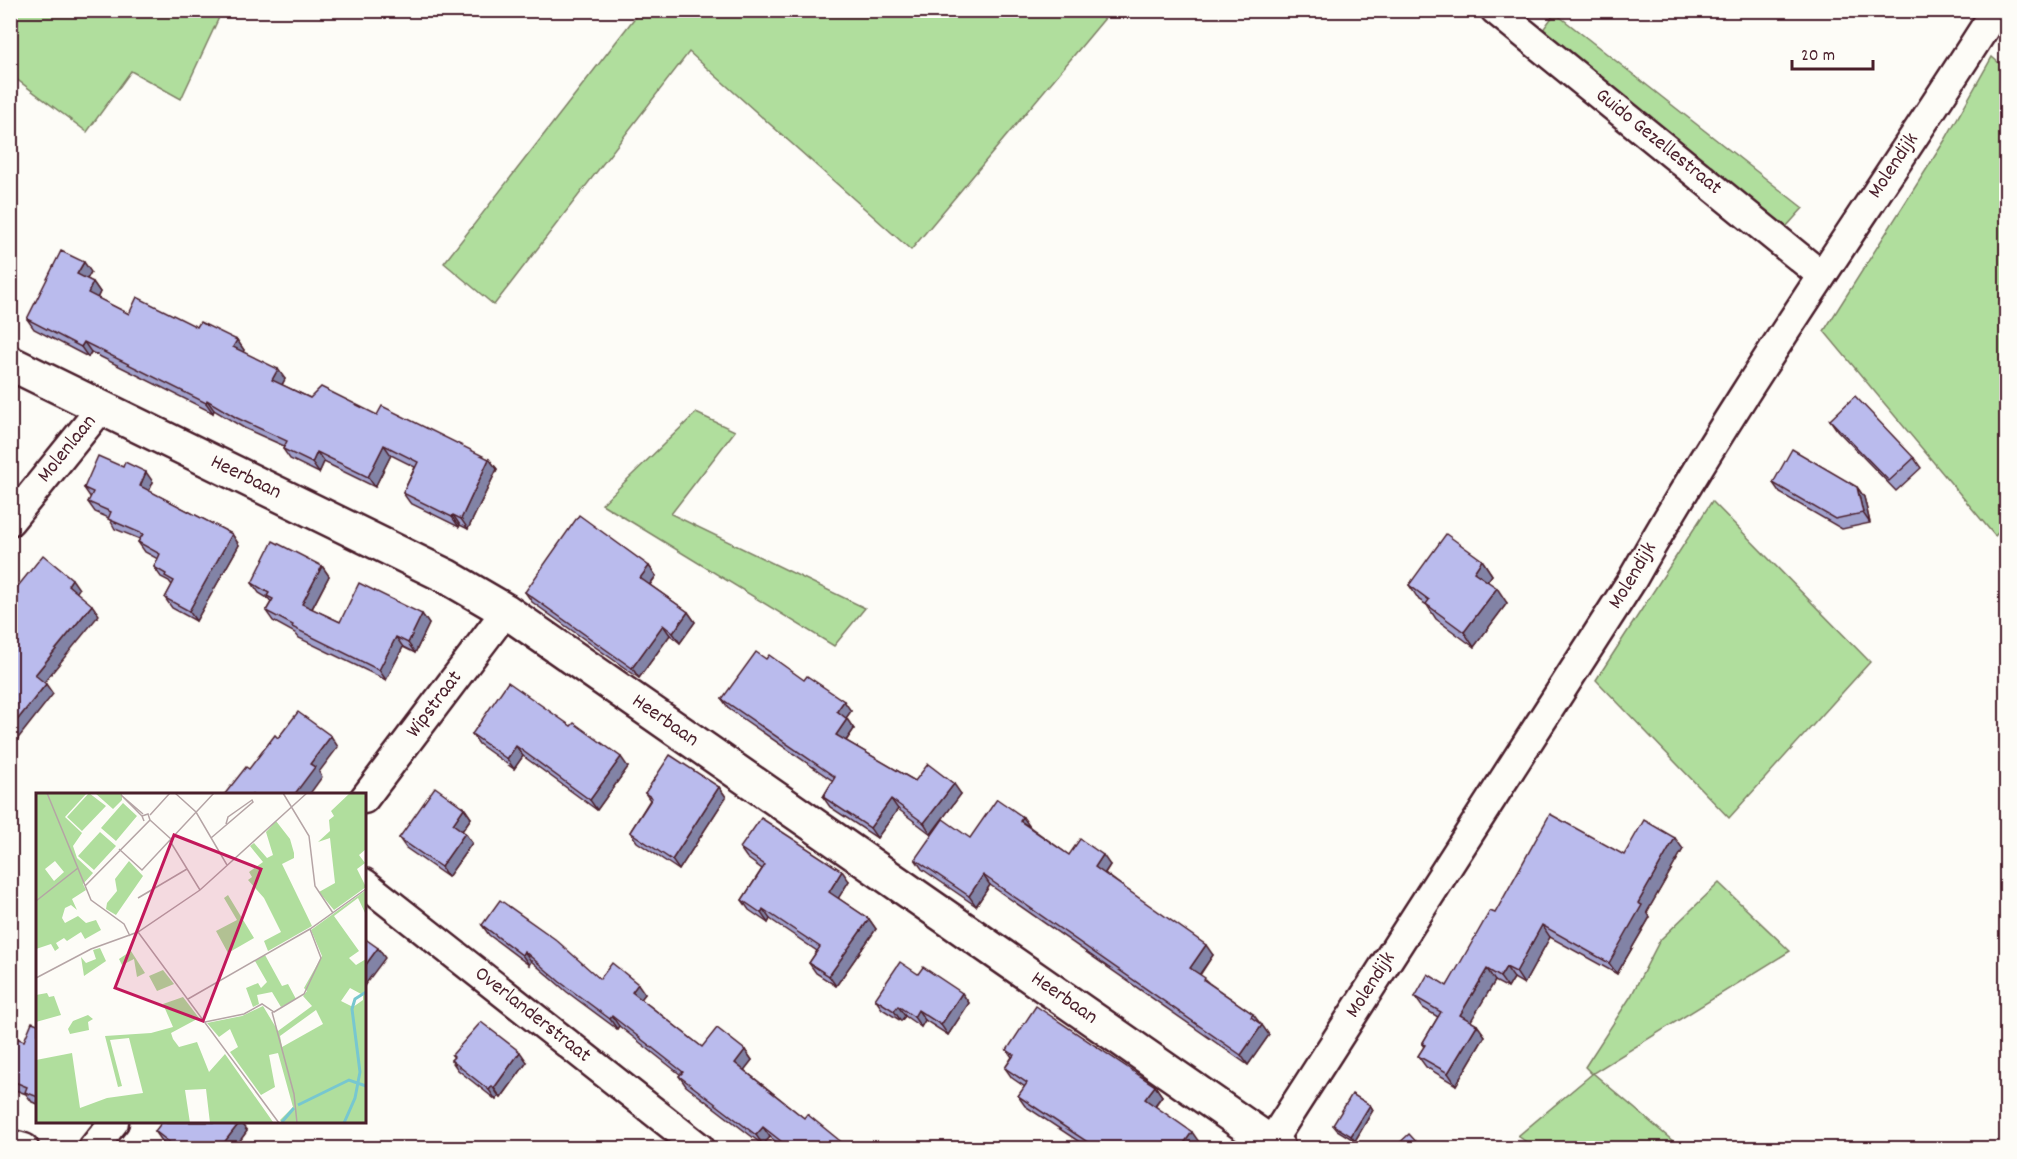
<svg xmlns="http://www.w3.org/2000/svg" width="2017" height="1159" viewBox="0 0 2017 1159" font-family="Dekko,sans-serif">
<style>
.green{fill:#b0de9d;stroke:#7d7e64;stroke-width:1.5}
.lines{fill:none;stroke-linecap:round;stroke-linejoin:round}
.street-casing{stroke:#4a1f2b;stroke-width:33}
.secondary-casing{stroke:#4a1f2b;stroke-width:38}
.street{stroke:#fdfcf7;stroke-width:28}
.secondary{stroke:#fdfcf7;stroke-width:33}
.wall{fill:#a0a1cc;stroke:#4a1f2b;stroke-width:1.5}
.shaded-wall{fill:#8283a6;stroke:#4a1f2b;stroke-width:1.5}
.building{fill:#babbed;stroke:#4a1f2b;stroke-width:1.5}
.labels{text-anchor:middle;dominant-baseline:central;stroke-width:4.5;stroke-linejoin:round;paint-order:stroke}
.street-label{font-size:21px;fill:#4a1f2b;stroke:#fdfcf7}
.inset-river{fill:none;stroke:#77c7d0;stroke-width:3}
.inset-road{fill:none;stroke:#b5a4a5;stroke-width:1.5}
.view{fill:#c2185b;fill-opacity:0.15;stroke:#c2185b;stroke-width:3}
.inset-edge{fill:none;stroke:#4a1f2b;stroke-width:3}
</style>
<rect width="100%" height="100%" fill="#fdfcf7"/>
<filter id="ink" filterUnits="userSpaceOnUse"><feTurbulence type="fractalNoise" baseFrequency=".0167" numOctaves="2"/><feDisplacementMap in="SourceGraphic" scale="12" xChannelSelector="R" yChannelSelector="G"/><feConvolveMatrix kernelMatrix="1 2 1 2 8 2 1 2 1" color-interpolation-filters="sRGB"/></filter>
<g filter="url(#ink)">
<g class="green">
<path d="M10 11 11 10 222 11 181 99 131 71 87 132 11 75Z"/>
<path d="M640 11 1110 10 1111 11 911 250 689 52 494 305 444 263Z"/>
<path d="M1555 13 1803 208 1786 227 1542 31Z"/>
<path d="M1992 57 2006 69V524L1995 536 1824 331 1945 140Z"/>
<path d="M696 413 735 431 671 514 865 608 834 646 602 504Z"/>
<path d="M1712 501 1870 662 1729 818 1596 680Z"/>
<path d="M1719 883 1790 951 1593 1073 1681 1148H1535L1518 1136 1592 1074 1585 1067 1631 996 1660 940Z"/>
</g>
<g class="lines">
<g class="street-casing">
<g id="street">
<path id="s1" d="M1495 10 1821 275"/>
<path id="s2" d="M10 521 102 407"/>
<path id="s3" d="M364 799 506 611"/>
<path id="s4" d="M364 883 700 1148"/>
<path id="s5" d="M1271 1142 1632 580C1743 384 1875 201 1996 10"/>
<path d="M10 1144 24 1148"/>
<path d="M93 1148 114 1122"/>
</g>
</g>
<g class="secondary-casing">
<g id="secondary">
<path id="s6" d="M10 363 446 576 506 611 1278 1148"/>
</g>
</g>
<use href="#street" class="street"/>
<use href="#secondary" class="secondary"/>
</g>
<g class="wall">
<path d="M91 272 87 279 93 282 100 292 97 298 129 314 197 327 237 340 244 350 243 352 285 379 282 385 310 398 377 415 489 459 497 469 468 529 460 525 459 527 410 503 403 493 415 467 391 455 375 487 324 462 319 473 290 459 283 449 284 446 244 428 214 410 213 413 91 352 88 357 34 329 27 319Z"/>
<path d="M1830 420 1914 458 1921 468 1896 491 1837 430Z"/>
<path d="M153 482 149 491 232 534 239 545 196 621 172 608 165 598 172 585 169 581 161 577 154 567 158 559 145 552 138 542 140 539 115 529 109 518 95 512 88 502 91 498 84 488Z"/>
<path d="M1773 483 1857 487 1864 497 1870 523 1842 529 1780 493Z"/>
<path d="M1482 560 1492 575 1487 581 1507 603 1474 647 1436 619 1427 605 1419 600 1409 585Z"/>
<path d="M322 566 329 576 312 609 340 622 422 614 429 624 415 653 403 647 386 680 299 638 295 633 273 621 266 611 271 602 269 599 259 593 252 583Z"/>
<path d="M649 566 656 576 650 585 688 612 695 622 680 643 670 635 639 678 532 602 525 592Z"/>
<path d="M804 680 851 711 846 718 854 729 846 741 915 781 961 794 931 834 898 809 877 838 830 807 823 797 833 781 729 709 722 699Z"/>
<path d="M571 726 628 767 597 810 523 756 514 769 479 744 472 734Z"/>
<path d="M719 787 726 797 679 870 637 842 630 832 650 800 645 793Z"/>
<path d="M464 808 471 818 462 831 472 843 448 877 406 848 399 838Z"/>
<path d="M1030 827 1069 855 1110 865 1105 873 1213 955 1200 975 1209 983 1253 1014 1269 1035 1248 1065 990 885 976 906 922 869 915 859 970 838Z"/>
<path d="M740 848 849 881 838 898 869 919 876 929 836 986 816 973 809 963 817 951 770 919 768 923 749 910 742 900 762 869 747 858Z"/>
<path d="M1683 849 1647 912 1650 917 1617 974 1550 937 1524 984 1514 978 1508 988 1495 981 1470 1021 1477 1025 1485 1036 1456 1085 1426 1067 1418 1056 1424 1047 1422 1044 1438 1017 1423 1008 1415 997 1447 986 1495 913Z"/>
<path d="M482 925 600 979 645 994 641 999 702 1047 745 1050 752 1060 744 1070 804 1118 850 1149H785L770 1137 763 1145 686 1086 679 1076 681 1075 619 1026 617 1029 567 992 531 961 529 965 489 935Z"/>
<path d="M918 974 962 993 969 1003 948 1035 925 1020 921 1027 905 1016 901 1021 882 1009 875 999Z"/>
<path d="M38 1024V1104L32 1102 26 1094 10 1088V1036L24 1041Z"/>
<path d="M1007 1050 1155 1086 1162 1096 1155 1106 1199 1142 1194 1149H1090L1025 1106 1018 1096 1025 1087 1012 1078 1005 1068 1012 1057Z"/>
<path d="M452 1055 527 1062 501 1098 499 1096 496 1100 458 1070 451 1060 454 1057Z"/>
<path d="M1370 1105 1373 1110 1355 1141 1337 1130 1333 1125Z"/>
<path d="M240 1122 247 1131 234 1149H172L162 1141 155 1131Z"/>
</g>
<g class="shaded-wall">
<path d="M84 262 91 272 84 284 77 274Z"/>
<path d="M93 282 100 292 95 303 88 293Z"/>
<path d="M237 340 244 350 240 357 233 347Z"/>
<path d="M84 342 91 352 88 357 81 347Z"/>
<path d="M278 369 285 379 279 390 272 380Z"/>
<path d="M207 400 214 410 213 413 206 403Z"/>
<path d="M384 445 391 455 375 487 368 477Z"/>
<path d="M317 452 324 462 319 473 312 463Z"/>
<path d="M489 459 497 469 468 529 461 519Z"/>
<path d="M146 472 153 482 147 496 140 486Z"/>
<path d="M1857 487 1864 497 1870 523 1863 513Z"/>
<path d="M453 515 460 525 459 527 452 517Z"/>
<path d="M232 534 239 545 196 621 189 611Z"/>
<path d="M1482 560 1492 575 1484 586 1474 572Z"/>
<path d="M322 566 329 576 309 614 302 604Z"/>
<path d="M649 566 656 576 647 588 640 578Z"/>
<path d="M72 579 79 589 75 595 68 585Z"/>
<path d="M1497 588 1507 603 1474 647 1464 632Z"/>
<path d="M92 605 99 615 42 685 35 675Z"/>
<path d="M688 612 695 622 680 643 673 633Z"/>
<path d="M422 614 429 624 415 653 408 643Z"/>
<path d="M663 625 670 635 639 678 632 668Z"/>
<path d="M396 637 403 647 386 680 379 670Z"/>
<path d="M46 684 53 694 12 746 10 744V729Z"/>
<path d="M844 701 851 711 844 721 837 711Z"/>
<path d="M847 719 854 729 843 745 836 735Z"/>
<path d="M331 736 338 747 319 772 322 777 309 795H294L310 764Z"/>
<path d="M516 746 523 756 514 769 507 759Z"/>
<path d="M621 757 628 767 597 810 590 800Z"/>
<path d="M954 784 961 794 931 834 924 823Z"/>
<path d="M719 787 726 797 679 870 672 860Z"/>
<path d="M891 799 898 809 877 838 870 828Z"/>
<path d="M464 808 471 818 460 834 453 824Z"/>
<path d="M1023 817 1030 827 1020 821Z"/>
<path d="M465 833 472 843 448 877 441 867Z"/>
<path d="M1675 838 1683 849 1647 912 1650 917 1617 974 1609 963 1638 903Z"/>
<path d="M1103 855 1110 865 1102 877 1095 867Z"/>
<path d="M842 871 849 881 836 902 829 892Z"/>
<path d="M983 875 990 885 976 906 969 896Z"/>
<path d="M763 909 770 919 768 923 761 913Z"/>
<path d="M869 919 876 929 836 986 829 976Z"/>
<path d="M1542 925 1550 937 1524 984 1516 972Z"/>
<path d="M1206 945 1213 955 1197 978 1190 968Z"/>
<path d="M378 948 385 958 364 986V967Z"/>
<path d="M524 951 531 961 529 965 522 955Z"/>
<path d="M1506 967 1514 978 1508 988 1500 977Z"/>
<path d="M1487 969 1495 981 1468 1026 1460 1015Z"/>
<path d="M638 984 645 994 639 1002 632 992Z"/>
<path d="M962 993 969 1003 948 1035 941 1025Z"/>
<path d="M898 1006 905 1016 901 1021 894 1011Z"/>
<path d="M918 1010 925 1020 921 1027 914 1017Z"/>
<path d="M612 1016 619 1026 617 1029 610 1019Z"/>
<path d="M1262 1025 1269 1035 1248 1065 1241 1055Z"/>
<path d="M1477 1025 1485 1036 1456 1085 1448 1073Z"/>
<path d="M745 1050 752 1060 742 1073 735 1063Z"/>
<path d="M520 1052 527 1062 501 1098 494 1088Z"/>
<path d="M492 1086 499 1096 496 1100 489 1090Z"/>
<path d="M1155 1086 1162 1096 1152 1109 1145 1099Z"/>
<path d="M1370 1105 1373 1110 1355 1141 1351 1136Z"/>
<path d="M240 1122 247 1131 234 1149H219Z"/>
<path d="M763 1127 770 1137 763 1145 756 1135Z"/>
<path d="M1192 1132 1199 1142 1194 1149H1180Z"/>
</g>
<g class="building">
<path d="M61 251 84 262 77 274 93 282 88 293 129 314 137 297 197 327 200 322 237 340 233 347 278 369 272 380 310 398 321 387 377 415 382 406 489 459 461 519 453 515 452 517 403 493 418 462 384 445 368 477 317 452 312 463 283 449 287 441 237 418 207 400 206 403 84 342 81 347 27 319Z"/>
<path d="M1855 396 1914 458 1889 481 1830 420Z"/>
<path d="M1792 449 1857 487 1863 513 1835 519 1773 483Z"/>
<path d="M98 456 123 467 125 462 146 472 140 486 232 534 189 611 165 598 174 581 165 576 166 574 154 567 160 554 138 542 143 534 108 519 111 512 88 502 93 492 84 488Z"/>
<path d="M579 515 649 566 640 578 688 612 673 633 663 625 632 668 525 592Z"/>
<path d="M1446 534 1482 560 1474 572 1497 588 1464 632 1426 604 1429 600 1409 585Z"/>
<path d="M273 541 322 566 302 604 340 622 359 583 422 614 408 643 396 637 379 670 292 627 293 625 266 611 273 599 267 596 269 593 252 583Z"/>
<path d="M43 555 72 579 68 585 92 605 35 675 46 684 10 729V596Z"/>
<path d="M756 652 766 659 769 655 804 680 807 676 844 701 837 711 847 719 836 735 915 781 928 764 954 784 924 823 891 799 870 828 823 797 835 777 722 699Z"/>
<path d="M508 682 571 726 574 723 621 757 590 800 516 746 507 759 472 734Z"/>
<path d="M298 712 331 736 310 764 315 767 294 795H224L246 767 249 769 275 735 278 738Z"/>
<path d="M670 755 719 787 672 860 630 832 652 798 645 793Z"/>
<path d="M435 787 464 808 453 824 465 833 441 867 399 838Z"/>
<path d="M997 799 1023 817 1020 821 1069 855 1080 839 1103 855 1095 867 1206 945 1190 968 1205 978 1204 980 1253 1014 1251 1017 1262 1025 1241 1055 983 875 969 896 915 859 943 819 970 838Z"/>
<path d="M1550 814 1624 855 1644 820 1675 838 1638 903 1642 905 1609 963 1542 925 1516 972 1506 967 1500 977 1487 969 1460 1015 1477 1025 1448 1073 1418 1056 1425 1045 1422 1044 1441 1012 1415 997 1428 974 1447 986 1490 911 1495 913Z"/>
<path d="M761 818 842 871 829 892 869 919 829 976 809 963 820 947 763 909 761 913 742 900 765 865 740 848Z"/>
<path d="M500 900 555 939 600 979 612 963 638 984 632 992 702 1047 717 1028 745 1050 735 1063 804 1118 807 1114 850 1149H791L763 1127 756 1135 679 1076 683 1072 612 1016 610 1019 560 982 524 951 522 955 482 925Z"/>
<path d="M364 938 378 948 364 967Z"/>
<path d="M900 962 918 974 923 967 962 993 941 1025 918 1010 914 1017 898 1006 894 1011 875 999Z"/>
<path d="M1036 1006 1155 1086 1145 1099 1192 1132 1180 1149H1098L1018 1096 1027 1083 1005 1068 1014 1055 1007 1050Z"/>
<path d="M32 1022 38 1024V1097L25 1092 27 1087 10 1080V1036L24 1041Z"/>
<path d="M481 1022 520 1052 494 1088 492 1086 489 1090 451 1060 454 1057 452 1055Z"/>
<path d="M1352 1094 1370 1105 1351 1136 1333 1125Z"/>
<path d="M162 1122H240L219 1149H178L155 1131Z"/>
<path d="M1409 1134 1423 1149H1393Z"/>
</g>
</g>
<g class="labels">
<g class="street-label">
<text stroke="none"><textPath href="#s1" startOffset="210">Guido Gezellestraat</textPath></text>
<text stroke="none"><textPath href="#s5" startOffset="1158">Molendijk</textPath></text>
<text stroke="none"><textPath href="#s2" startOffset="92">Molenlaan</textPath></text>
<text stroke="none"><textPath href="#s6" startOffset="262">Heerbaan</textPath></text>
<text stroke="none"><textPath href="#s5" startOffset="672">Molendijk</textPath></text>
<text stroke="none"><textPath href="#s3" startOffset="118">Wipstraat</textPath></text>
<text stroke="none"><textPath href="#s6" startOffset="748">Heerbaan</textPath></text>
<text stroke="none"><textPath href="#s5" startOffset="186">Molendijk</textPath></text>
<text stroke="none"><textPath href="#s6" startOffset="1234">Heerbaan</textPath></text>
<text stroke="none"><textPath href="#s4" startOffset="214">Overlanderstraat</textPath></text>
</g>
</g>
<g transform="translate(36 793)">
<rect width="330" height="330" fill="#fdfcf7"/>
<path d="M0 0H51L29 24 46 40 37 53 41 65 57 80 47 91 50 97 36 106 41 117 35 112 29 115 26 125 29 130 42 123 50 130 60 127 65 137 49 146 45 139 31 148 28 145 20 150 23 155 19 158 15 151 0 156ZM19 68 28 79 18 88 9 76ZM53 0 70 13 46 38 31 24ZM59 0H86V7L77 16ZM314 0H330V56L323 62 329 70 321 76 330 94 298 117 283 99 299 90 294 45 282 49 294 38 293 27 298 23 295 18ZM87 10 101 23 80 48 65 35ZM240 28 254 46 258 60V65L246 71 276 133 232 158 228 148 245 139 228 105 212 87 216 84 213 79 227 69 214 53 218 50 231 65 237 62 230 39ZM64 39 80 53 58 77 42 63ZM93 68 107 83 80 122 70 116 71 110 81 98 79 86ZM330 97V122L322 105 298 123 323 158 313 165 320 172 330 166V330H246L244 327 257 314 242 260 233 262 239 294 225 302 194 259 202 254 194 236 183 244 171 230 206 223 227 213 242 238 276 213 267 203 271 198 268 195 286 163 275 137ZM314 195 327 202V207L317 214 305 208ZM280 217 287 231 246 254 244 243ZM192 102 218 145 192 160 180 138 201 127 188 105ZM64 155 70 168 48 183 45 164 50 170 60 166 57 157ZM95 158 109 180 101 184 98 166 86 172 83 166ZM229 162 246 193 252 191 260 206 245 214 236 199 221 202 223 211 217 214 210 195 222 190 225 195 231 189 219 168ZM127 177 138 191 121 198 113 183ZM11 200 13 204 18 203 25 222 0 229V202ZM147 204 163 225 135 240 137 246 143 254 161 249 173 279 189 261 237 329 174 330 170 296 149 297 154 330H0V267L36 260 44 315 71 305 107 300 93 245 74 247 86 293 82 294 69 243 115 240 137 234 127 211ZM52 222 57 226 52 229 53 237 34 241 32 236 37 228Z" fill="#b0de9d" fill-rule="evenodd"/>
<path class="inset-river" d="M262 312 313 287 330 293M246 329 258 315M308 330 319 305 324 279 316 216 319 206 330 199"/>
<path class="inset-road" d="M11 0 55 107 88 131 94 143M139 0 160 19 191 72M247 0 273 43 279 93 297 120M114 22 134 0M106 23 85 2 107 21M114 27 136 47M175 45 217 9 216 7 192 24 190 31M134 48 164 97M83 56 106 77 178 0M49 93 114 27 112 21 106 23 108 28M114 98 102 105 151 76M0 108 42 75M102 139 243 330M0 185 55 156 102 139 164 97 271 0M152 206 274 136 330 96M236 219 258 301 261 330M169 229 208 221 226 211 238 219 268 201 285 165 274 136"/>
<path class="view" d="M138 42 225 76 167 228 79 195Z"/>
<rect width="330" height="330" class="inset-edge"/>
</g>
<rect width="2017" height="1159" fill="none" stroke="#fdfcf7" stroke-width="36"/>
<rect x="18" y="18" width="1981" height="1123" fill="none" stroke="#4a1f2b" stroke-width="2" filter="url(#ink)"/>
<path d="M1792 60v9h81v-9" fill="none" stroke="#4a1f2b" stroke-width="3"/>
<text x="1801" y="60" font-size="18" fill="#4a1f2b" stroke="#fdfcf7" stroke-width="4.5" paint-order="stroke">20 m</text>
</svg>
